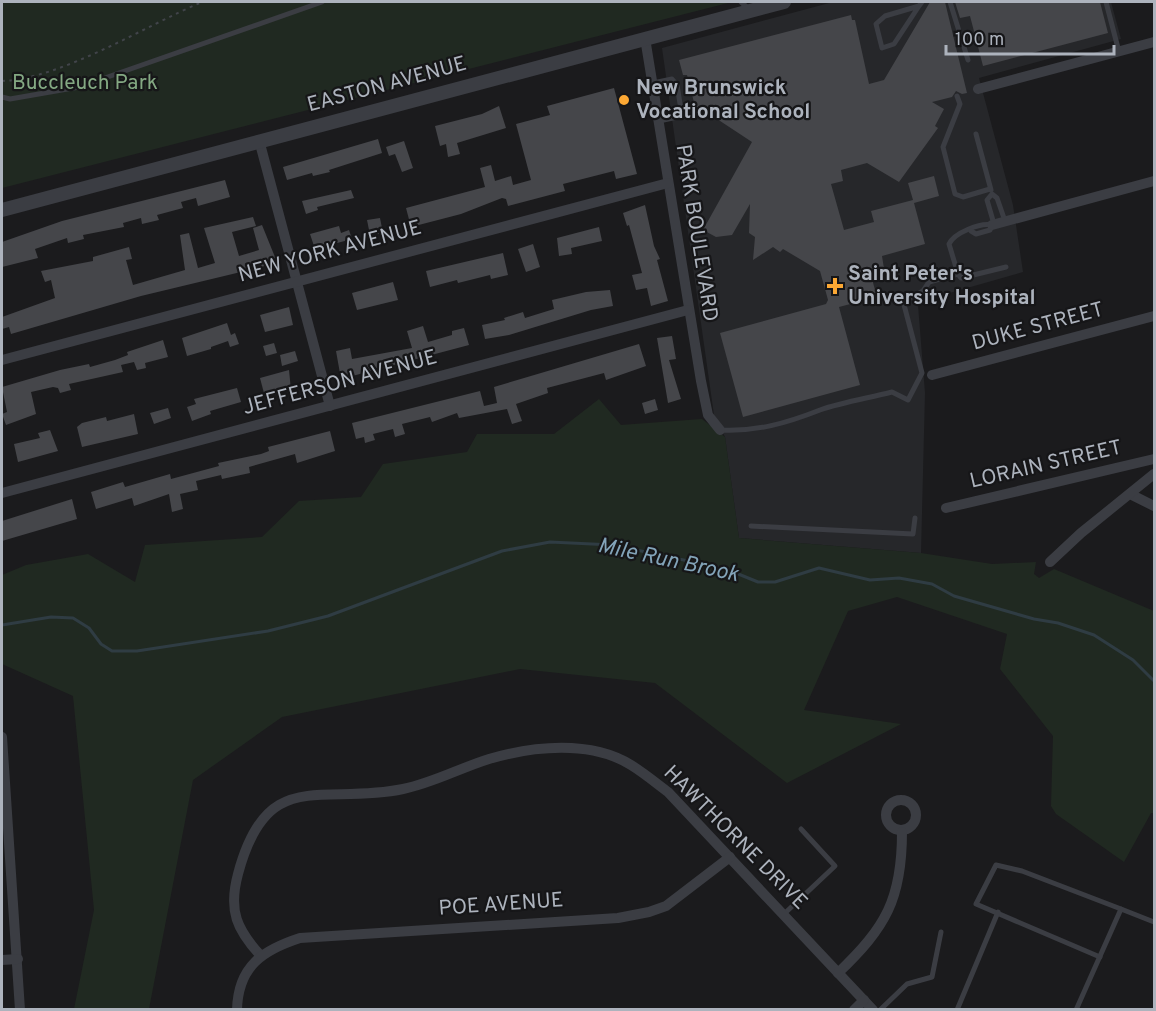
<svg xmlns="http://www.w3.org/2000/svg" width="1156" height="1011" viewBox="0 0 1156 1011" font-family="Overpass,sans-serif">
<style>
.built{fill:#26272a}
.green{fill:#202921}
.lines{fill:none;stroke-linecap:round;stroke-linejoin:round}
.stream{stroke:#2f3c43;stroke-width:3}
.building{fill:#45464a}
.path{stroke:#41444a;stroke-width:2;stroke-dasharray:3 4.5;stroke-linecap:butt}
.service{stroke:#3b3d43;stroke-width:5}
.minor{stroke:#3b3d43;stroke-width:10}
.tertiary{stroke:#3b3d43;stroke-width:14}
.poi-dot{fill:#fca834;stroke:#161618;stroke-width:2}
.labels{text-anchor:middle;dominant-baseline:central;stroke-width:4.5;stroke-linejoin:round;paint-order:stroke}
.park-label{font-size:21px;fill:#84a983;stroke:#161618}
.street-label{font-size:21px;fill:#adb3bd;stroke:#161618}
.poi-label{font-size:21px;font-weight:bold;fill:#adb3bd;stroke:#161618;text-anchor:start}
.water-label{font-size:22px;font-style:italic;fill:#83a4b9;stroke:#161618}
</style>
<rect width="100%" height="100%" fill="#1b1b1d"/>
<path class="built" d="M833 2H1111L1121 39 979 78 1013 205 1023 272 925 300 918 305 925 393 921 553 739 538 725 437 714 415 662 48Z"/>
<g class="green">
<path d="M2 2H732L2 188Z"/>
<path d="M599 399 621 425 702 419 725 437 739 538 921 553 992 564 1036 562 1034 574 1039 578 1054 569 1154 611V813H1151L1124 862 1056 814 1051 806 1053 736 1000 669 1007 634 897 597 848 611 804 710 901 724 787 783 655 683 520 669 282 717 193 780 149 1009H74L94 910 73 696 2 664V575L26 565 88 554 135 582 145 545 262 537 299 501 361 497 383 464 467 452 477 434H554Z"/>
</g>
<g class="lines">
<path class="stream" d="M2 625 51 617 73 618 89 628 101 644 112 651H137L268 631 328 616 502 551 550 542 613 545 726 569 758 582H775L819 568 870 580 899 578 932 584 954 596 1034 619 1058 623 1094 635 1133 660 1154 681"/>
</g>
<g class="building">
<path d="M930 2H945L967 93 962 94 956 91 952 97 932 102 944 109 935 126 938 128 899 182 867 163 841 170 843 181 831 184 844 230 874 222 871 211 913 200 908 183 934 176 939 196 914 203 925 244 882 256 885 275 872 279 877 297 839 307 860 385 743 417 720 333 826 304 828 300 820 271 783 249 780 252 773 247 753 260 755 237 749 233 750 204 732 235 716 237 703 230 752 142 711 115 698 118 687 75H683L679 60 851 15 852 20H855L869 84 884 80Z"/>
<path d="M955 2H1100L1108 33 983 66 970 16 960 18Z"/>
<path d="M614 88 637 174 616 179 614 171 563 184 565 191 508 206 506 199 502 198 461 214 411 227 406 208 485 187 480 168 491 165 495 181 511 176 513 185 531 180 516 124 550 115 547 106Z"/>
<path d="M499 106 506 128 457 143 460 154 448 157 446 144 440 146 435 126 482 114Z"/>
<path d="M378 139 382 153 329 170 330 172 313 176 312 173 287 180 283 167Z"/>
<path d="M404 141 413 168 402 172 395 154 389 156 386 147Z"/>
<path d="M225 180 230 197 198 206 196 198 181 202 183 208 157 215 159 220 142 224 141 218 123 223 124 227 83 235 84 239 68 243 67 238 35 249 38 258 2 267V242L62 221Z"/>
<path d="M351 190 354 198 317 207 318 210 306 214 302 201Z"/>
<path d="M645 205 654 246 660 259 657 260 668 301 651 306 647 288 636 290 632 275 642 273 629 225 627 226 623 213Z"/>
<path d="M253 217 256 226 232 232 239 256 259 250 253 228 262 225 277 262 258 268V270L246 274 245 271 141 296 11 334 9 327 2 329V317L55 298 51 280 45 282 41 271 93 261V257L129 247 132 259 126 260 133 285 185 270 180 235 189 233 198 268 215 263 204 228Z"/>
<path d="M380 218 383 233 370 235 367 220Z"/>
<path d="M339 226 341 233 349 230 352 239 315 249 310 234Z"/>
<path d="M599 227 602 241 571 248 572 254 559 256 557 238Z"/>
<path d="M533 244 540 267 526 272 518 249Z"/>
<path d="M503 253 508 275 491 279 490 275 458 283 457 280 430 287 426 271Z"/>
<path d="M393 282 398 300 357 310 352 293Z"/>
<path d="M610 290 613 306 591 310 509 335 485 339 482 325 505 320 504 318 523 312 525 318 554 309 552 300 586 292Z"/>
<path d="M289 307 293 325 265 332 260 315Z"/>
<path d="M227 323 231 335 235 333 239 344 230 347 228 341 211 347V349L187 356 182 338Z"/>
<path d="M423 326 428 342 452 335V331L464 328 469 345 341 379 336 351 350 348 352 359 412 348 407 331Z"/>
<path d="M672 336 676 359 669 360 681 399 668 403 657 338Z"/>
<path d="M163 340 168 357 145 363 146 368 137 370 134 362 121 365 123 372 69 384 71 390 60 393 58 388 53 387 31 392 36 414 6 425 2 414 7 412 2 387 60 370 89 364 90 367 115 360 128 355 127 352Z"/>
<path d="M274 343 277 353 266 356 263 346Z"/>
<path d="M639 344 646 366 606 380 604 373 547 388 548 393 516 404 522 421 512 424 507 409 459 418 457 413 432 422 430 417 402 424 405 434 395 437 393 429 373 434 375 440 365 443 364 437 356 439 352 423 480 391 484 406 497 403 494 387Z"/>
<path d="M295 351 298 361 282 366 280 355Z"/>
<path d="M289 370 291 390 265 397 260 378Z"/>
<path d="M237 388 241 402 210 411 211 414 192 421 187 407 196 404 194 399Z"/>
<path d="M655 399 658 410 645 414 642 403Z"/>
<path d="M168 408 171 418 154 424 150 413Z"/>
<path d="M134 414 138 434 82 447 77 427 82 423 106 417 107 421Z"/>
<path d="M50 430 58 451 18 462 14 444 40 438 38 433Z"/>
<path d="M330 431 335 451 297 463 295 454 249 467 250 473 222 479 221 475 196 481 198 490 180 494 183 509 172 512 169 494 134 506 132 498 96 509 91 492 123 482 125 487 170 474 171 479 219 466 218 463 261 454 269 451 268 447Z"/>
<path d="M72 499 77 519 2 541V521Z"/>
</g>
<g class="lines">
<path class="path" d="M2 81C61 79 145 26 202 2"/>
<g class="service">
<path d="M741 2 749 9"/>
<path d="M950 2 968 60"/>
<path d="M1106 2 1119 52"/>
<path d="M919 6 885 16 876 24 882 48 894 44 919 6 922 2"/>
<path d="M653 83 672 79 677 85 682 116 659 121"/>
<path d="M957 96 960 104 943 147 955 194 963 197 990 189"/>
<path d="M2 97 10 99 79 87 322 2"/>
<path d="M976 134 991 190"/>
<path d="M994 224 987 200 992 194 997 198 1005 221"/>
<path d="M992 225C981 222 954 233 949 244L958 274 961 278 1006 267"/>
<path d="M971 231 976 234 990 230 992 225"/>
<path d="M720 430C756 432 787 423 820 410 843 402 869 398 892 392L908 400 922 373 903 301 923 291 929 282 958 274"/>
<path d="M751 526 913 534 915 518"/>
<path d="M784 914 835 866 801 829"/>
<path d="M1100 957 976 904 996 865 1022 871 1121 909"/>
<path d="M880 1010 907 984 932 977 941 932"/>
<path d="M957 1010 998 912"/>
<path d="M1076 1010 1121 909 1154 922"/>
</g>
<g class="minor">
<path d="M645 38 701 381 708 415 720 430"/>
<path d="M978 89 1154 42"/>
<path d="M259 140 330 406"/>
<path d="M992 225 1154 181"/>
<path d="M2 360 668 183"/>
<path d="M932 375 1154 316"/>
<path d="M2 493 688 310"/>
<path d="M1130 494 1154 506"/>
<path d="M946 508 1154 459"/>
<path d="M1050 562 1081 533 1154 474"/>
<path d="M2 737 20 1010"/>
<circle cx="901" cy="815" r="15"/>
<path d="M261 956C237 930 228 911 238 874 267 765 321 806 403 789 433 783 460 768 489 759 533 746 591 740 631 765 644 773 656 783 668 792L873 1010"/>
<path d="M2 960 18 959"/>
<path d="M838 973C886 927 902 899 902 832"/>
<path d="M237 1010C238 966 263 950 300 938L618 918 649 912 666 906 730 857"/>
<path d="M854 1010 864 1000"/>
</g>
<path class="tertiary" d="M2 210 784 2"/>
</g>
<g class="poi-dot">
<circle cx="624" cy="100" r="6"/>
<path d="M832 277h6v6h6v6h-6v6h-6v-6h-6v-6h6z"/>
</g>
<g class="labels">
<g class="park-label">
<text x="85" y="83">Buccleuch Park</text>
</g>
<g class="street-label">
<text transform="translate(387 85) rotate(-15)">EASTON AVENUE</text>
<text transform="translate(696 233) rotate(81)">PARK BOULEVARD</text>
<text transform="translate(330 252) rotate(-15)">NEW YORK AVENUE</text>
<text transform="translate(1038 327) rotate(-15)">DUKE STREET</text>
<text transform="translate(340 383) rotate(-15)">JEFFERSON AVENUE</text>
<text transform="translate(1046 465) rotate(-13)">LORAIN STREET</text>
<text transform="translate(735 838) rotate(45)">HAWTHORNE DRIVE</text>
<text transform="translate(501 905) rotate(-4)">POE AVENUE</text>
</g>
<g class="poi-label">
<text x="636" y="88">New Brunswick<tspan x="636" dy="24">Vocational School</tspan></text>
<text x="848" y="274">Saint Peter's<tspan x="848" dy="24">University Hospital</tspan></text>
</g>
<g class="water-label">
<text transform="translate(668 561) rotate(12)">Mile Run Brook</text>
</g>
</g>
<rect width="1156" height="1011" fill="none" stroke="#adb3bd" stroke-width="6"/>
<path d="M946 45v9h168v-9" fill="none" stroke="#adb3bd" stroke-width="3"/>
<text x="955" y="45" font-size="18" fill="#adb3bd" stroke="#161618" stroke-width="4.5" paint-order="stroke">100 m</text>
</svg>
